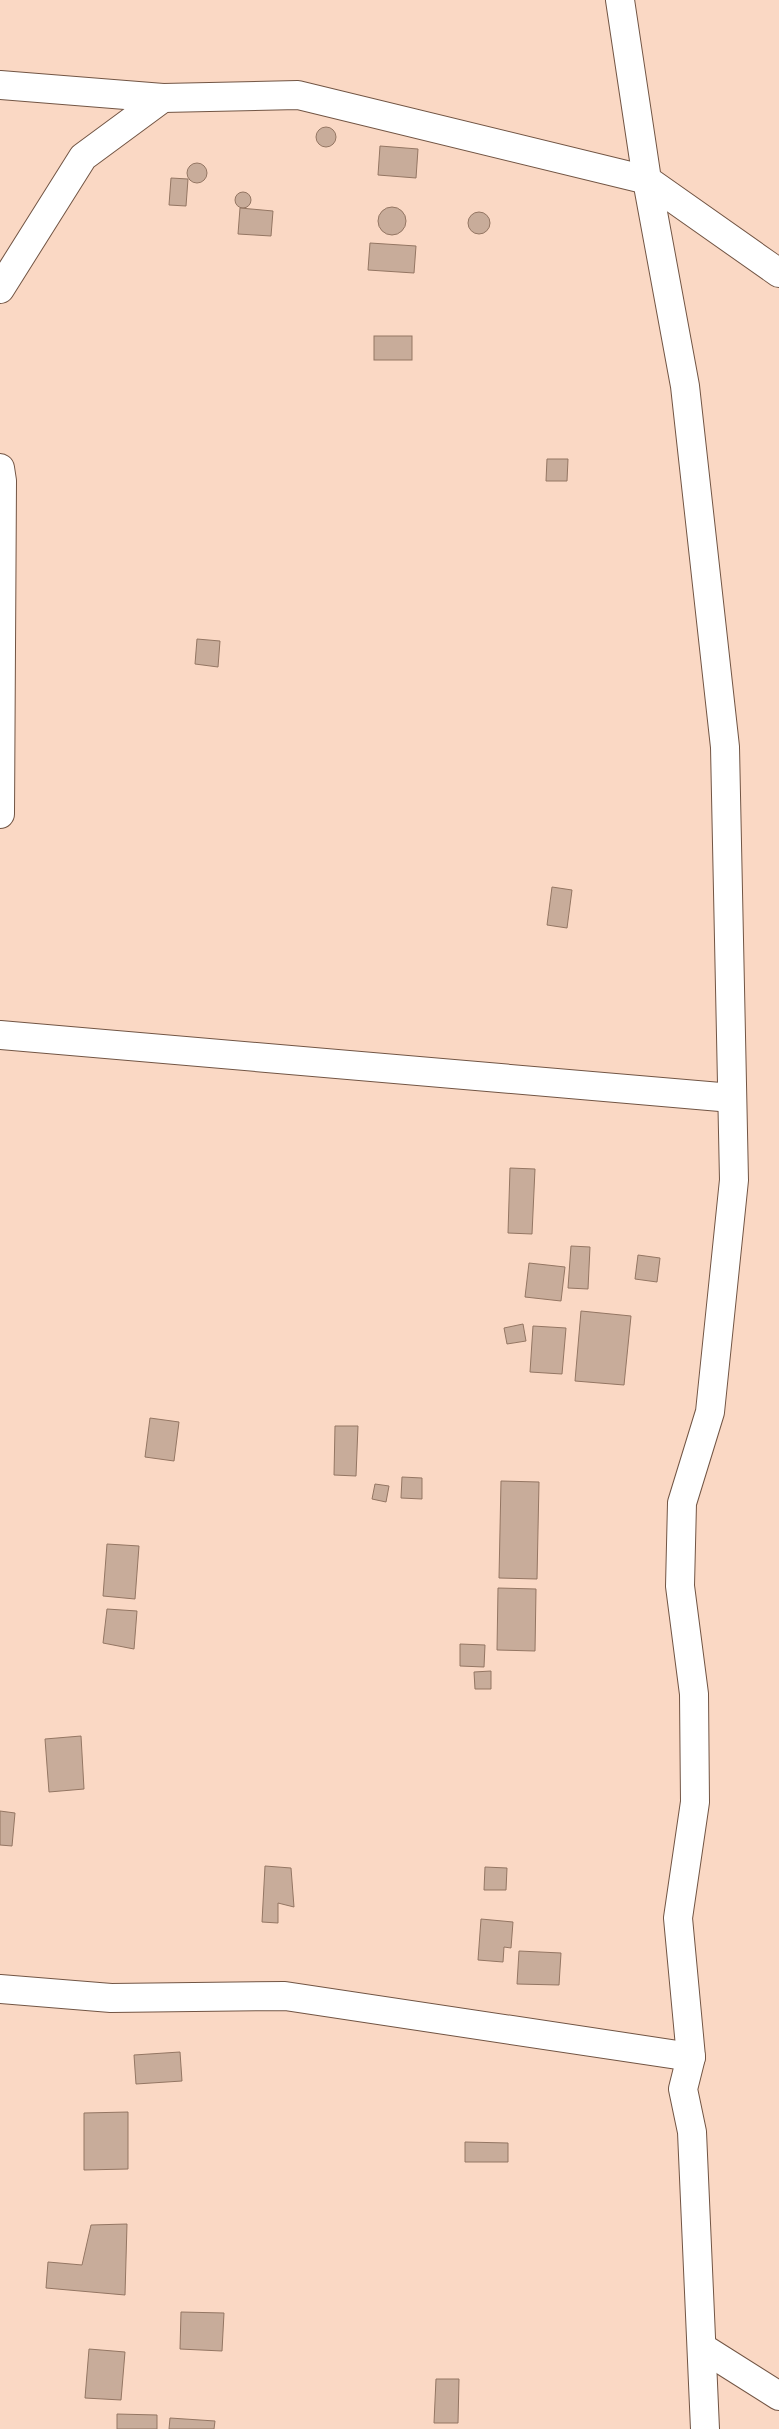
<svg xmlns="http://www.w3.org/2000/svg" width="779" height="2429" viewBox="0 0 779 2429" font-family="'Work Sans',sans-serif">
<style>
.building{fill:#c8ac9a;stroke:#947663}
.lines{fill:none;stroke-linecap:round;stroke-linejoin:round}
.minor-casing{stroke:#725544;stroke-width:30}
.minor{stroke:#fff;stroke-width:28}
</style>
<rect width="100%" height="100%" fill="#fad8c4"/>
<g class="building">
<circle cx="326" cy="137" r="10"/>
<path d="M380 146 418 149 416 178 378 175Z"/>
<circle cx="197" cy="173" r="10"/>
<path d="M171 178 188 179 186 206 169 205Z"/>
<circle cx="243" cy="200" r="8"/>
<circle cx="392" cy="221" r="14"/>
<path d="M240 208 273 211 271 236 238 234Z"/>
<circle cx="479" cy="223" r="11"/>
<path d="M370 243 416 246 414 273 368 270Z"/>
<rect x="374" y="336" width="38" height="24"/>
<path d="M547 459H568L567 481H546Z"/>
<path d="M197 639 220 641 218 667 195 664Z"/>
<path d="M552 887 572 890 567 928 547 925Z"/>
<path d="M510 1168 535 1169 532 1234 508 1233Z"/>
<path d="M571 1246 590 1247 588 1289 568 1288Z"/>
<path d="M638 1255 660 1258 657 1282 635 1279Z"/>
<path d="M529 1263 565 1267 561 1301 525 1297Z"/>
<path d="M581 1311 631 1316 624 1385 575 1381Z"/>
<path d="M523 1324 526 1341 507 1344 504 1328Z"/>
<path d="M533 1326 566 1328 562 1374 530 1372Z"/>
<path d="M150 1418 179 1422 174 1461 145 1457Z"/>
<path d="M335 1426H358L356 1476 334 1475Z"/>
<path d="M402 1477 422 1478V1499L401 1498Z"/>
<path d="M501 1481 539 1482 537 1579 499 1578Z"/>
<path d="M375 1484 389 1486 386 1502 372 1499Z"/>
<path d="M107 1544 139 1546 135 1599 103 1596Z"/>
<path d="M498 1588 536 1589 535 1651 497 1650Z"/>
<path d="M107 1609 137 1611 134 1649 103 1643Z"/>
<path d="M460 1644 485 1645 484 1667 460 1666Z"/>
<path d="M491 1671V1689H475L474 1672Z"/>
<path d="M81 1736 84 1789 49 1792 45 1739Z"/>
<path d="M0 1811 15 1813 12 1846 0 1845Z"/>
<path d="M265 1866 291 1868 294 1907 278 1903V1923L262 1922Z"/>
<path d="M485 1867 507 1868 506 1890H484Z"/>
<path d="M481 1919 513 1922 511 1948 504 1947 503 1962 478 1960Z"/>
<path d="M519 1951 561 1953 559 1985 517 1984Z"/>
<path d="M180 2052 182 2081 136 2084 134 2055Z"/>
<path d="M128 2112V2169L84 2170V2113Z"/>
<path d="M465 2142 508 2143V2162H465Z"/>
<path d="M127 2224 125 2295 46 2288 48 2262 82 2265 91 2225Z"/>
<path d="M181 2312 224 2313 222 2351 180 2349Z"/>
<path d="M89 2349 125 2352 121 2400 85 2398Z"/>
<path d="M436 2379H459L458 2423H434Z"/>
<path d="M117 2414 157 2415V2429H117Z"/>
<path d="M170 2418 215 2421 214 2429H169Z"/>
</g>
<g class="lines">
<g class="minor-casing">
<g id="minor">
<path d="M620 0 647 180 779 273"/>
<path d="M0 85 163 98 298 95 647 180 685 386 725 747 734 1180 710 1412 682 1503 680 1586 694 1694 695 1802 678 1918 691 2057 683 2089 692 2132 705 2429"/>
<path d="M0 289 83 157 163 98"/>
<path d="M0 468 2 481 0 814"/>
<path d="M0 1035 732 1098"/>
<path d="M0 1989 111 1998 285 1996 691 2057"/>
<path d="M703 2348 779 2396"/>
</g>
</g>
<use href="#minor" class="minor"/>
</g>
</svg>
